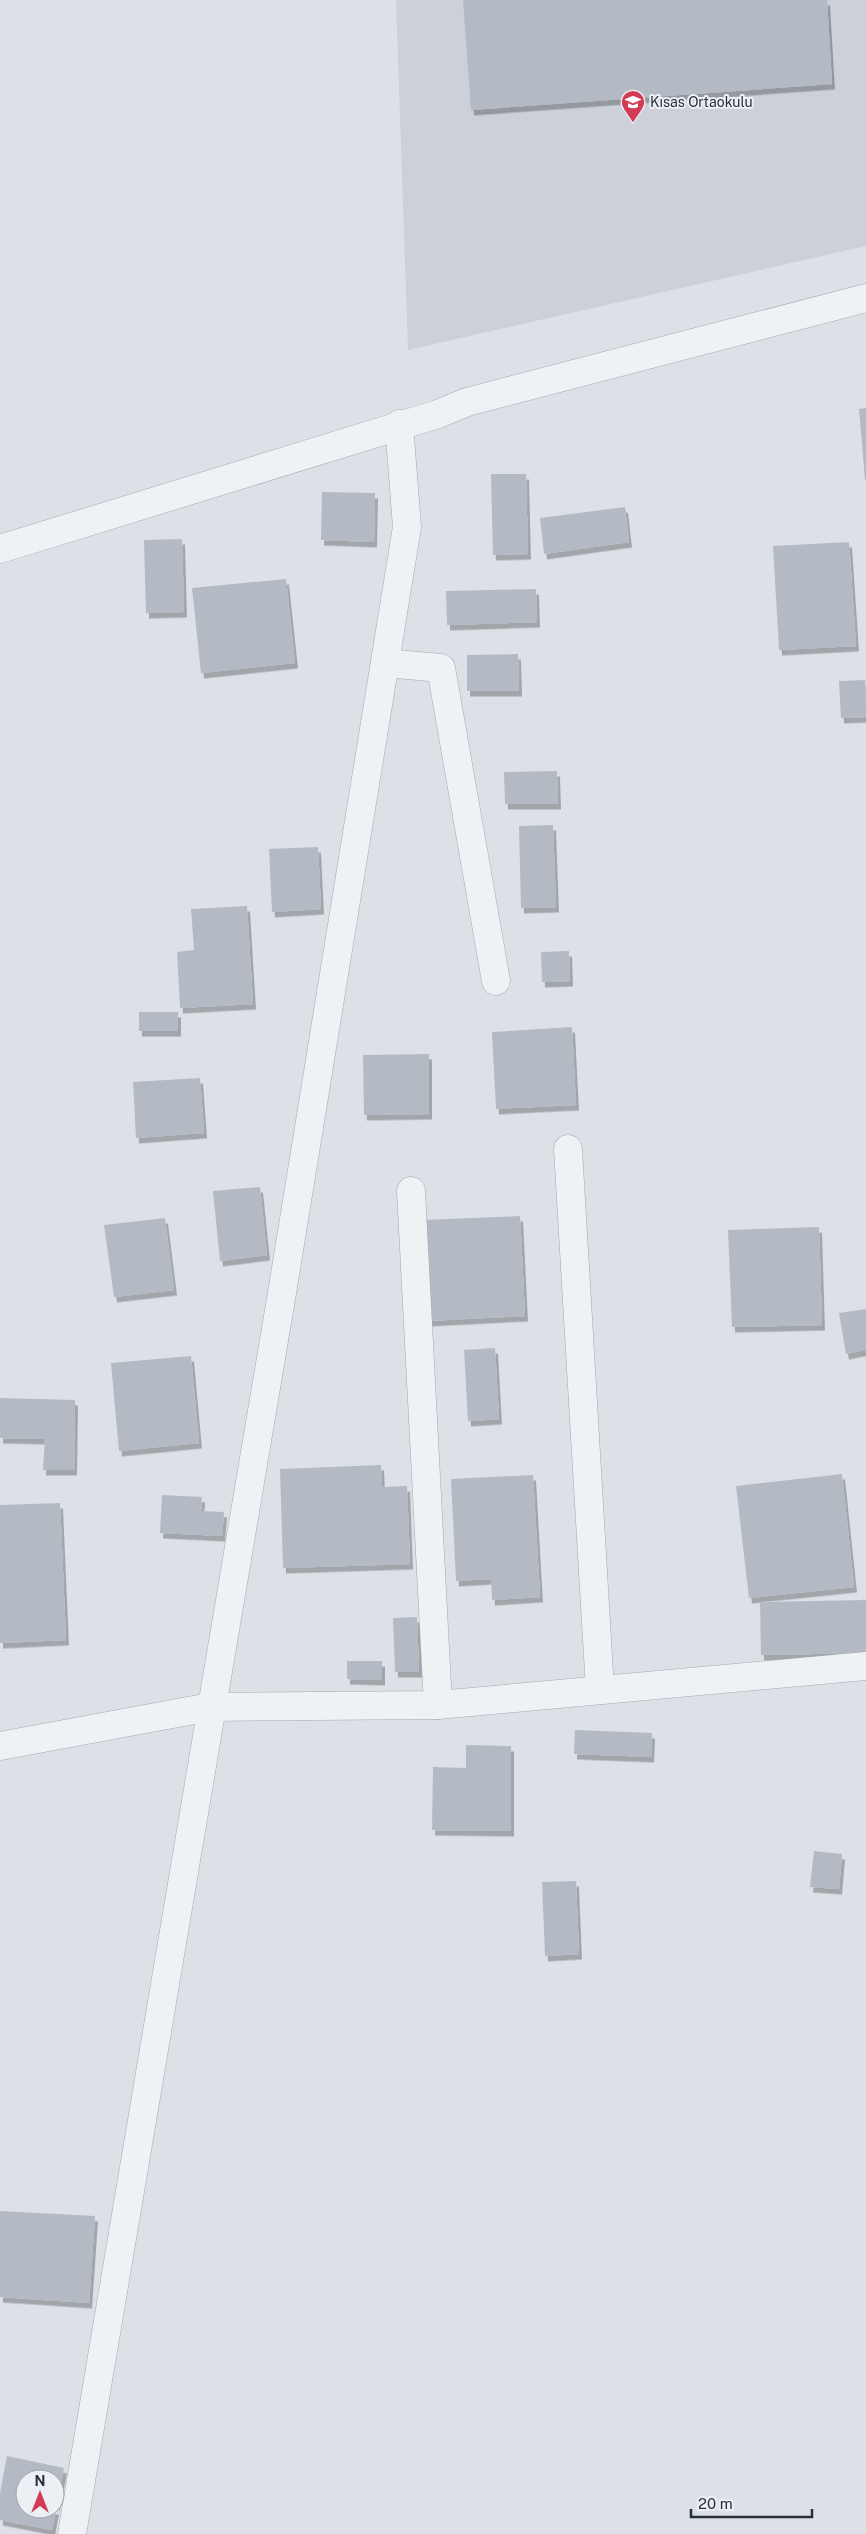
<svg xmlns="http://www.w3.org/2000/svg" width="866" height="2534" viewBox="0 0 866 2534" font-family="'Public Sans',sans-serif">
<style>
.built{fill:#cbd0d9}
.building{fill:#b4bac4;filter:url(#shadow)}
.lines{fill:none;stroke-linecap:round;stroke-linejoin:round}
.minor-casing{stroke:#a2a8b1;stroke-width:29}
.minor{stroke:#eff2f5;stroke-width:28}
.labels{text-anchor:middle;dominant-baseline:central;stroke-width:4;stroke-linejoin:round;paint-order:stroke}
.poi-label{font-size:14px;fill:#262f3e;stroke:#ecf0f5;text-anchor:start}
</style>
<defs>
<filter id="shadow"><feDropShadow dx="3" dy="5.5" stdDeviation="0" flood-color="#0004"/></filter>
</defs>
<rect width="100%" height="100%" fill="#dde1e7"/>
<path class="built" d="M396 0H866V246L408 350Z"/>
<g class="building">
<path d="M463 0H827L832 84 471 110Z"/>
<path d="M866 408V480H865L859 409Z"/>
<path d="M491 474H526L528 554 493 555Z"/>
<path d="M322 492 375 493 374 542 321 540Z"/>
<path d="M625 507 629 542 544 554 540 518Z"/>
<path d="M182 539 184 612 146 613 144 540Z"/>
<path d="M849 542 856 646 779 650 773 546Z"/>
<path d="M286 579 295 663 201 673 192 588Z"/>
<path d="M536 589 537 622 447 625 446 591Z"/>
<path d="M518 654 519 691H467V655Z"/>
<path d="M865 680 866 717 841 718 839 681Z"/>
<path d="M557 771 558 804H505L504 772Z"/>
<path d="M553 825 556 907 521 908 519 826Z"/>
<path d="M318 847 321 909 272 912 269 849Z"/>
<path d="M247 906 253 1004 180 1008 177 952 194 950 191 909Z"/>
<path d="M569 951 570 981 542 982 541 952Z"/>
<rect x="139" y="1012" width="39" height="19"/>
<path d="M572 1027 576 1105 496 1109 492 1032Z"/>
<path d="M429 1054V1114L364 1115 363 1055Z"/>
<path d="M200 1078 204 1133 136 1138 133 1082Z"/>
<path d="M260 1187 267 1255 220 1261 213 1191Z"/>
<path d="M520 1216 525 1316 427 1321 422 1220Z"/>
<path d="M165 1218 174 1290 114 1297 104 1225Z"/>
<path d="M819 1227 822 1325 732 1327 728 1230Z"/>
<path d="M866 1309V1350L846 1354 839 1313Z"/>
<path d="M495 1348 499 1419 468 1421 464 1350Z"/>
<path d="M191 1356 199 1443 119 1451 111 1363Z"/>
<path d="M0 1398 75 1400 74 1470H43L45 1439 0 1438Z"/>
<path d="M381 1465 382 1487 407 1486 410 1564 283 1568 280 1469Z"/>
<path d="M842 1474 854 1587 749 1598 736 1486Z"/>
<path d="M533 1475 540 1597 492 1600 491 1579 456 1581 451 1479Z"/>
<path d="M162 1495 202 1497 201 1511 224 1512 222 1536 160 1533Z"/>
<path d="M60 1503 66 1640 0 1643V1505Z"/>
<path d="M866 1600V1653L761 1655 760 1602Z"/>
<path d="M417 1617 419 1672H395L393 1618Z"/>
<path d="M347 1661H382V1680L347 1679Z"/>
<path d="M575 1730 652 1733 651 1757 574 1754Z"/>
<path d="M466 1745 511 1746V1831L432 1830 433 1767 466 1768Z"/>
<path d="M814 1851 842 1854 839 1889 810 1887Z"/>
<path d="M576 1881 579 1954 545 1956 542 1882Z"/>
<path d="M0 2211 95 2216 89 2303 0 2297Z"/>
<path d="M7 2456 64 2468 56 2508 55 2479H25V2509H56L52 2530 0 2520V2493Z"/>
</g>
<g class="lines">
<g class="minor-casing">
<g id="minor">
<path d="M0 549 438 414 467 402 866 298"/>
<path d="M385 663 441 668 496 981"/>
<path d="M568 1149 600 1690"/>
<path d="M411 1191 438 1705"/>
<path d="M0 1746 210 1707 438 1705 866 1666"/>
<path d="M72 2534 281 1299 407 527 399 424"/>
</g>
</g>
<use href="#minor" class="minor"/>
</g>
<defs>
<g id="school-pin" transform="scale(1.25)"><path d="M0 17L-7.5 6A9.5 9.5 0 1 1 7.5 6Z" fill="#d33b54" stroke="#ecf0f5"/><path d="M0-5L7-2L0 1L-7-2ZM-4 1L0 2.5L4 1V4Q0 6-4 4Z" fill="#fff"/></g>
</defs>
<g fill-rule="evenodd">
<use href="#school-pin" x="633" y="102"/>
</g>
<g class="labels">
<g class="poi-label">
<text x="650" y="102">Kısas Ortaokulu</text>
</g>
</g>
<g transform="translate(40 2494)"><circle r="24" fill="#ecf0f5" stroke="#9da3ac"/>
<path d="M0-4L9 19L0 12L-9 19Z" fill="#d33b54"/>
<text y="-8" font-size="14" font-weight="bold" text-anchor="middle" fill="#262f3e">N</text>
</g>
<path d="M691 2509v8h121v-8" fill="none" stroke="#262f3e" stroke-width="2.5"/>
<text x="698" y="2509" font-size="15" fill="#262f3e" stroke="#ecf0f5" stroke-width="4" paint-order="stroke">20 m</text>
</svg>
